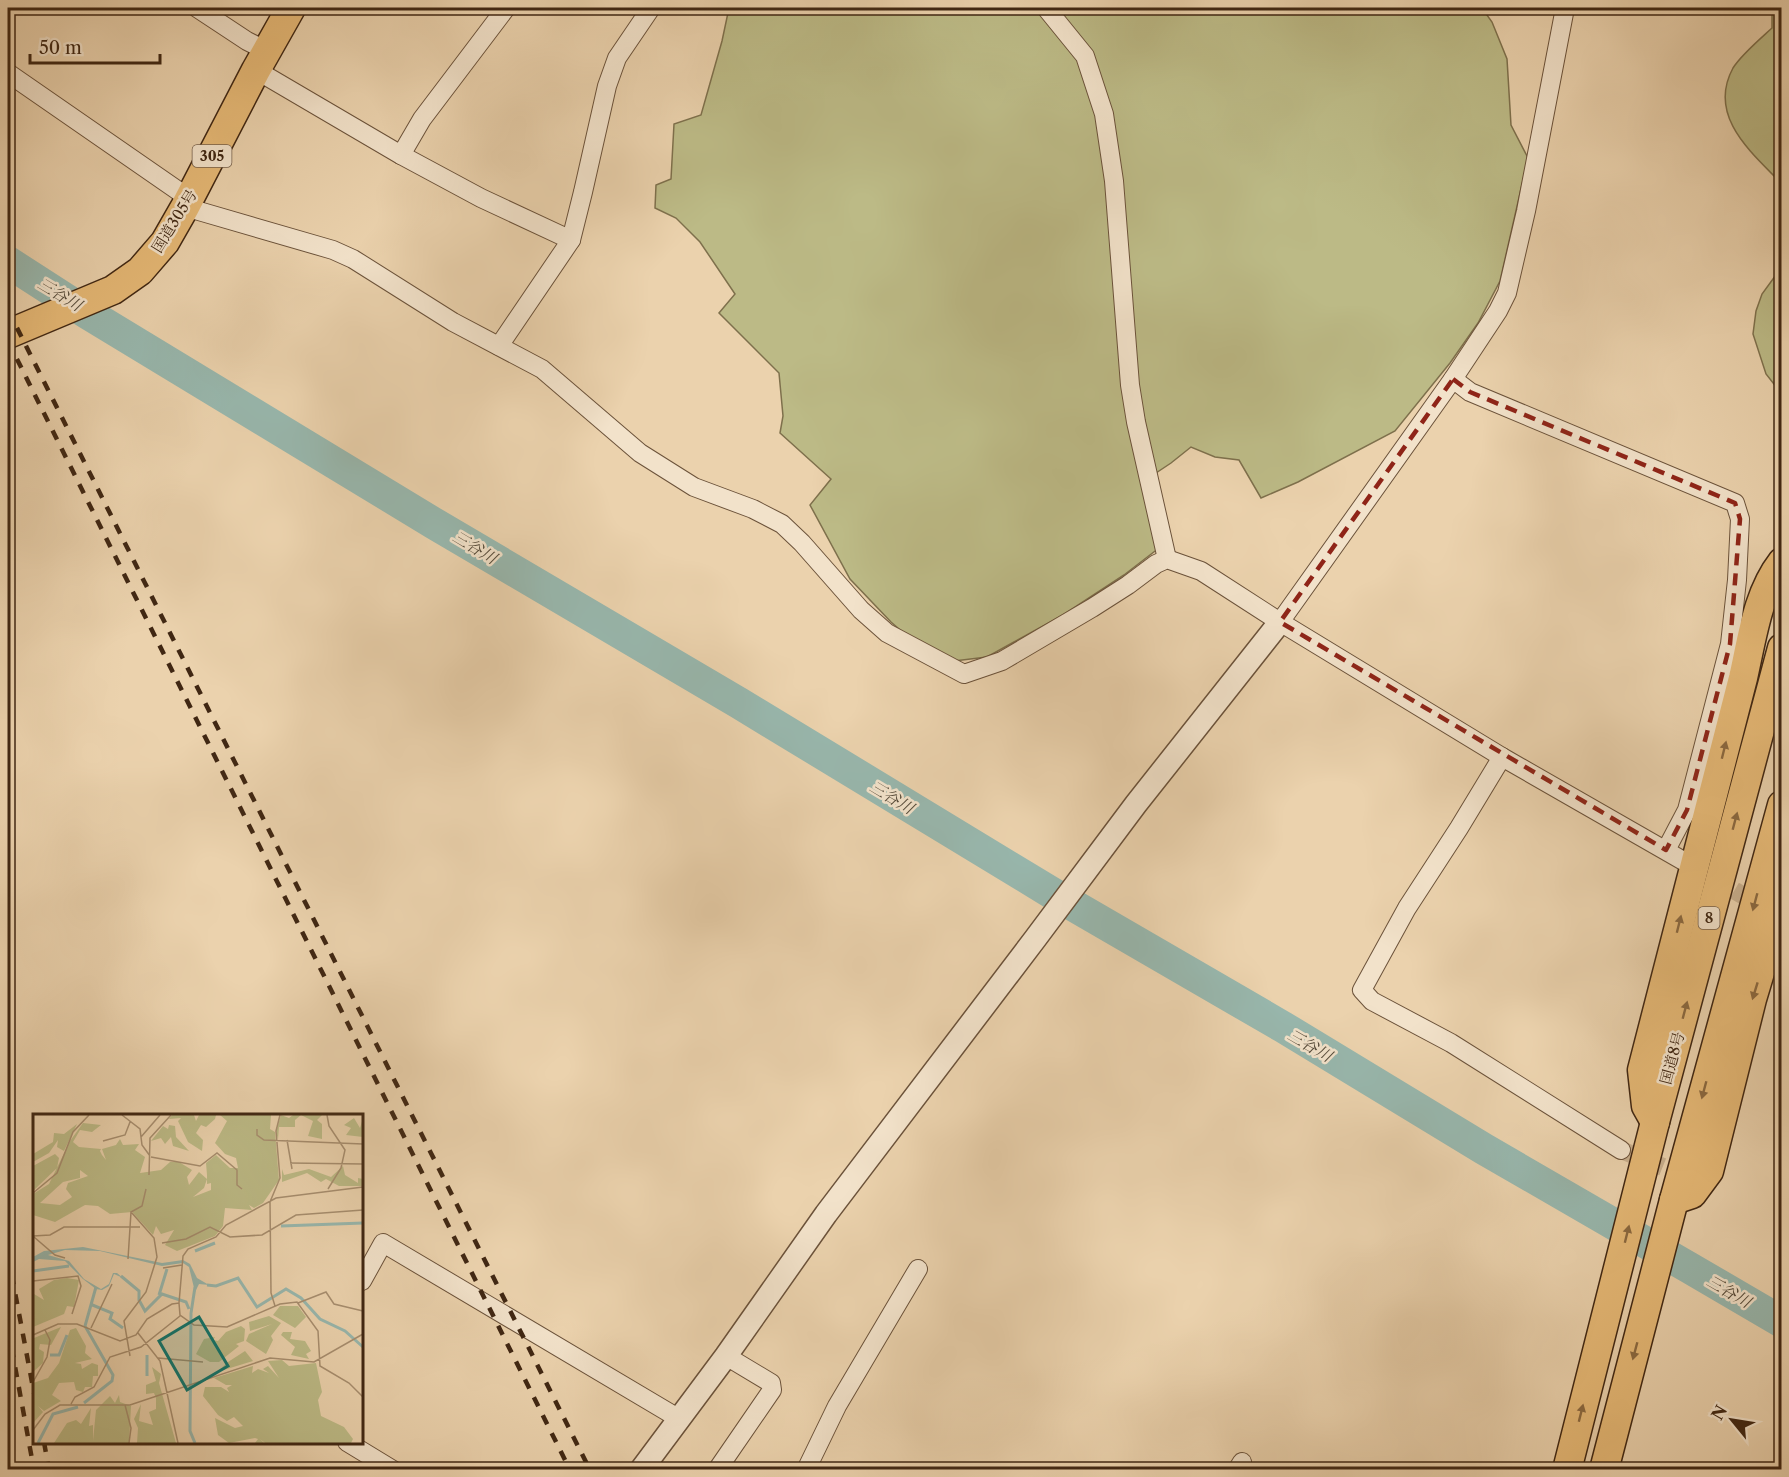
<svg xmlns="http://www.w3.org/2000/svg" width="1789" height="1477" viewBox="0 0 1789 1477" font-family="'Libre Caslon Text','Noto Serif JP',serif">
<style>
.green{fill:#bcba86;stroke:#7e704c;stroke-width:1.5}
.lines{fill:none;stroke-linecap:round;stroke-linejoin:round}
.river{stroke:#98b7ad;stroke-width:32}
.minor-tunnel{stroke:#c9b08e;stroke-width:18;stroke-dasharray:18 9;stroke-linecap:butt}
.minor-casing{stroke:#6b523a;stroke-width:20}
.tertiary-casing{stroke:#6b523a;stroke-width:25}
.trunk-casing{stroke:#402713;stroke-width:31}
.minor{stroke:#f2e2ca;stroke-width:18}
.tertiary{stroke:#f2e2ca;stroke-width:22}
.trunk{stroke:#e6b976;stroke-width:28}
.rail{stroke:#402713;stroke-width:4.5;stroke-dasharray:10 10;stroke-linecap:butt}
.oneway{fill:#8b6940}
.marked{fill:none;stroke:#8f2418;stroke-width:4.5;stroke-dasharray:12 8;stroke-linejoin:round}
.labels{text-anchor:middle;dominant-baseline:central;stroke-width:5;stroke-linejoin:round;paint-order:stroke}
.shield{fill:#f2e2ca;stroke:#755f4a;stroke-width:1.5}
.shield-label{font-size:14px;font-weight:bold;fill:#402713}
.street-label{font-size:15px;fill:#402713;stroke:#f2e2ca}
.water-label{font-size:16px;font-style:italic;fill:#564b3a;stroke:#f2e2ca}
.inset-river{fill:none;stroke:#98b7ad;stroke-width:3}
.inset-road{fill:none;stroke:#a78e6f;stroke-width:1.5}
.view{fill:#0f766e;fill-opacity:0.15;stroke:#0f766e;stroke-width:3}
.inset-edge{fill:none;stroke:#402713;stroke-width:3}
</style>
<rect width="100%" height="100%" fill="#ebd2ad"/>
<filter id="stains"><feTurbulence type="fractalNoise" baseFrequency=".00333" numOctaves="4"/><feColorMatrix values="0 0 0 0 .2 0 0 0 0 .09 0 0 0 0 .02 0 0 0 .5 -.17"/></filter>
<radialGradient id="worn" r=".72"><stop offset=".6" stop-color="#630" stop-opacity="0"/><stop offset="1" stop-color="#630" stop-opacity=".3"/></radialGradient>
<g class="green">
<path d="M729 8H1482L1492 22 1507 59 1511 125 1528 158 1500 281 1478 323 1450 363 1395 431 1298 482 1261 498 1239 460 1215 457 1191 447 1171 463 1144 481 1159 548 1124 575 1063 615 1014 642 987 657 954 661 914 642 891 622 850 579 810 505 831 479 780 433 783 416 779 373 719 313 735 294 700 242 676 218 655 208 656 185 671 179 674 124 701 115 722 41Z"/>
<path d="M1772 8H1781V183C1751 152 1707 116 1733 68 1741 55 1760 39 1772 28Z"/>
<path d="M1781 268 1782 393H1781L1766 374 1753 334 1756 311 1762 294Z"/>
</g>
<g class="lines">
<path class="river" d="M8 262 87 313 435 524 739 703 1052 893 1283 1027 1484 1149 1688 1267 1782 1322"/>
<g class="minor-tunnel">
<path d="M1711 877 1763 907"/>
<path d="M1621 1150 1690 1178"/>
</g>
<g class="minor-casing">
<g id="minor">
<path d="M197 8 247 41 267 51"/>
<path d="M1046 8 1085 56 1104 114 1114 181 1130 385 1136 422 1167 559"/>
<path d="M256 70 401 155 481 198 571 240"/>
<path d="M8 73 190 199"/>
<path d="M401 155 422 119 506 8"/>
<path d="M185 207 333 250 353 259 453 322 542 369 640 453 694 487 753 509 782 524 802 543 861 610 887 633 964 674 1002 661 1092 608 1128 585 1156 564 1167 559 1201 571 1280 622 1502 757 1694 867"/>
<path d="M499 346 571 240 583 192 607 86 617 58 651 8"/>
<path d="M1453 379 1470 392 1735 503 1740 519 1737 580 1730 644 1687 810 1666 850"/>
<path d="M1280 622 1453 379 1498 311 1507 293 1526 211 1565 8"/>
<path d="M1502 757 1459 828 1407 908 1362 990 1372 1001 1451 1043 1621 1150"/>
<path d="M362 1281 383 1243 678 1418"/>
<path d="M347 1442 393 1470"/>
<path d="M717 1470 772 1390 771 1383 726 1356"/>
<path d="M806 1470 837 1406 918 1269"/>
<path d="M1237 1470 1242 1462"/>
</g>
</g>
<g class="tertiary-casing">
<path id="tertiary" d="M641 1470 726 1356 826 1214 1035 939 1136 804 1280 622"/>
</g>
<g class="trunk-casing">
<g id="trunk">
<path d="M8 334 113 290 140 271 165 242 185 207 256 70 291 8"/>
<path d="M1655 1122 1646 1106 1642 1070 1743 678C1752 639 1757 594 1782 562"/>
<path d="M1674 1200 1692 1194 1709 1171 1752 999 1782 899"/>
<path d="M1567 1470 1655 1122 1782 648"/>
<path d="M1604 1470 1674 1200 1782 805"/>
</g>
</g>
<use href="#minor" class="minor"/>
<use href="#tertiary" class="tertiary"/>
<use href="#trunk" class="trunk"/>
<g class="rail">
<path d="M8 310 590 1470"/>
<path d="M8 341 570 1470"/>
<path d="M8 1255 34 1393"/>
<path d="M8 1328 34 1470"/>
<path d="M44 1442 49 1470"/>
</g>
</g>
<defs><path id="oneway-solid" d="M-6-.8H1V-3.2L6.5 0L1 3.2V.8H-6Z" transform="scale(1.5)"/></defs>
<g class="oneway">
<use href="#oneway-solid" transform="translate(1724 750) rotate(-76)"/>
<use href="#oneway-solid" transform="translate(1735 821) rotate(-75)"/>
<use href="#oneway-solid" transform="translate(1755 902) rotate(105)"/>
<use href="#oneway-solid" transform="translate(1679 924) rotate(-76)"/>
<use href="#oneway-solid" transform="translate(1755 991) rotate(107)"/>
<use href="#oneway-solid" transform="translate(1685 1010) rotate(-75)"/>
<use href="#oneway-solid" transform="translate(1704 1090) rotate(105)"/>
<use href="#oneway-solid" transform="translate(1627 1234) rotate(-76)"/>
<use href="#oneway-solid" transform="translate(1635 1351) rotate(105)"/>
<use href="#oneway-solid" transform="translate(1581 1413) rotate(-76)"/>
</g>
<path class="marked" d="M1453 379 1470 392 1735 503 1740 519 1730 644 1687 810 1666 850 1280 622Z"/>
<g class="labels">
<g class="shield">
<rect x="192.5" y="145" width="39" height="22" rx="4.5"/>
<rect x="1698.5" y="907" width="21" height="22" rx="4.5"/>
</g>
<g class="shield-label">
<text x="212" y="156">305</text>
<text x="1709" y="918">8</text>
</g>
<g class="street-label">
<text transform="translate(174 221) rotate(-58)">国道305号</text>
<text transform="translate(1672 1058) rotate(-75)">国道8号</text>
</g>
<g class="water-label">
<text transform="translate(60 294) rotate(31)">三谷川</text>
<text transform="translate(475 547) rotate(31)">三谷川</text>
<text transform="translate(892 797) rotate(31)">三谷川</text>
<text transform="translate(1310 1045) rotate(30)">三谷川</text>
<text transform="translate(1729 1291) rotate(30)">三谷川</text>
</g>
</g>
<g transform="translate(33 1114)">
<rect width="330" height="330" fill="#ebd2ad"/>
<path d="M139 1H161L163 7 166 1H183L182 5 173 13 168 11 163 19 170 26 169 37 155 28 145 7 148 4 136 5ZM187 1H238L237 15 242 18 246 66 230 89 221 94 216 91 219 96 192 94 190 112 182 122 144 137 132 131 141 116 128 120 123 112 120 121 99 98 77 100 65 92 52 91 22 108 0 101V80L16 70 37 27 50 9 68 11 59 18 47 16 40 28 46 33 68 35 67 37 69 41 73 46 69 35 83 31 87 25 90 31 106 30 102 36 112 43 107 59 128 56 137 48H146L159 56 154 63 156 71 166 58 174 65 171 74 160 83 178 76V69L174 70V61L173 49 183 41 197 54H205L203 44 192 40 182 29 194 7ZM47 56 55 62 35 69 33 75 39 83 27 91 7 89 30 68 47 64ZM248 1 256 4 260 1H289L284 6 289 10V25L275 22 280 7 268 1 262 6V13H246L245 25 243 18ZM321 4 327 14 330 4V23L313 21 318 14 311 11ZM44 10 31 37 24 33 25 26 16 39 0 48V40L20 28 21 19 31 20ZM136 11 142 12 143 23 156 37 140 32 138 23 132 30 128 24 118 27 130 12 135 15ZM22 40 26 44 24 54 0 77V52ZM310 52 312 61 325 69V64L330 65V72H306L293 65 288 68 274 59 249 68V55L251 61 276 55 298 63ZM34 164 46 166 41 193 34 192 31 200 0 213 1 180 11 186 6 175 21 166ZM247 192H265L273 203 262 214 240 201ZM236 202 248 209 238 222 240 226 233 240 213 227 216 220 239 210 217 217 216 208ZM208 212 212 215 211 227 203 230 206 232 186 248H177L163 240 171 225 182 223 180 226 185 227 193 218ZM28 213 18 231 7 230 6 235 11 238 10 249 0 258 1 224ZM43 214 53 232 52 239 59 245 42 249 48 250 49 255 59 249 65 251V262H60L59 273H52L50 278 43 276 41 268 26 269 19 281 28 287 11 297 5 292 10 298 1 308 0 269 15 264 26 249 37 216ZM250 218H259L257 225 272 227 278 237 273 240 276 245 258 241 262 233 248 221ZM212 237 220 247 184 258 195 248ZM249 246 256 252 283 249 289 278 285 286 288 302 311 313 320 325 318 329H232L227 325 231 329H222L225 325 222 324 196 329 185 321 182 304 202 314 210 312 201 303 194 307 185 301 170 282 172 273H188L196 278 194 274 199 271H193L181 264 220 252 219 259 225 255 236 259 230 255 235 252 246 264 235 247ZM119 253 128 260 126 269 143 329H104L105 314 101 305 108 290 106 307 120 311 116 298 123 295V284L121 279 113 280V271L123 267ZM86 281 87 288 98 292 96 329H21L34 309 43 306 48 310 58 294 56 312 60 311V327L63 296 77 282 82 289Z" fill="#bcba86" fill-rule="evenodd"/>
<path d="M50 133 129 149 150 146 157 150 164 164 176 171 166 170 162 178 156 153 150 149 129 152 67 137 32 136 15 141 36 147 51 165 68 175 76 170 80 159H84L90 164 81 160 76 172 69 176 63 175 50 165 32 147 6 145 0 148V143L11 137Z" fill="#98b7ad"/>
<path class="inset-river" d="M248 112 330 109M162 137 182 129M0 157 36 152M88 162 106 177V186L112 197 129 180 153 188 156 195M174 171 183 172 205 164 224 193 253 175 268 184 287 205 312 217 330 233M126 181 134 155M57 190 79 199 77 205 90 214M17 241H26L34 221M114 262V241M51 289 79 267 80 261 52 212 63 173M5 329 20 300 45 293M162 329 157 317 158 199 162 173"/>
<path class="inset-road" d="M89 1 107 15 109 31 117 42M294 1 296 12 312 36 308 54 295 75M224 15V21L231 26 330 30M108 23 127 1M254 26 259 55M70 27 92 21 97 8M118 43 167 52 184 39 204 56V71L209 75M257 49 330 50M116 61 117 24 138 1M0 79 24 59 40 18 56 1M0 122 17 121 31 113H107M1 123 22 141 32 144M129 129 153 125 177 113 197 123 229 121 263 101 330 96M95 145 98 98M130 154 149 151M0 167 45 162 48 172 39 200M146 189 150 142 155 135 183 123 193 111 243 84 330 73M265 189 293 178 301 190 330 197M242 192 238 179 237 88 247 64 243 17 247 1M58 214 79 170M105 219 127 247 145 329M0 221 25 210H44L87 227 103 221 114 205 139 190 146 189 147 201 161 211 194 213 247 190 264 188 285 217 287 252 316 269 330 283M97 242 91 207 113 178 124 143 121 124 98 98 109 92 113 75M125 244 170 248M0 268 14 243 17 226 12 216M38 290 42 283 61 273 77 243 108 233 147 202M92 291 98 314 96 329M0 316 12 300 27 291H97L237 244 281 248 330 220"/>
<path class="view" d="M166 203 195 252 154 276 126 227Z"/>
<rect width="330" height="330" class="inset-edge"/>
</g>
<rect width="1789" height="1477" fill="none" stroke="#ebd2ad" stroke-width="30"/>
<rect x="9" y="9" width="1771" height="1459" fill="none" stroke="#402713" stroke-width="3"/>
<rect x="15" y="15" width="1759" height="1447" fill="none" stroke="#402713" stroke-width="1.5"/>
<g transform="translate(1732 1420) rotate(300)" stroke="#f2e2ca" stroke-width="4.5" paint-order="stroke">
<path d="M0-4.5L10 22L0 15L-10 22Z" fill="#402713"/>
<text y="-9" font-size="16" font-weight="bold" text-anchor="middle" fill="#402713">N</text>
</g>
<path d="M30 54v9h130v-9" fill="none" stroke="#402713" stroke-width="3"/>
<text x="39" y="54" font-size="18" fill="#402713" stroke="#f2e2ca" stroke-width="4.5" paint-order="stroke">50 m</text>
<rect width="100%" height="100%" filter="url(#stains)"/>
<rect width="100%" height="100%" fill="url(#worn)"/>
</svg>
